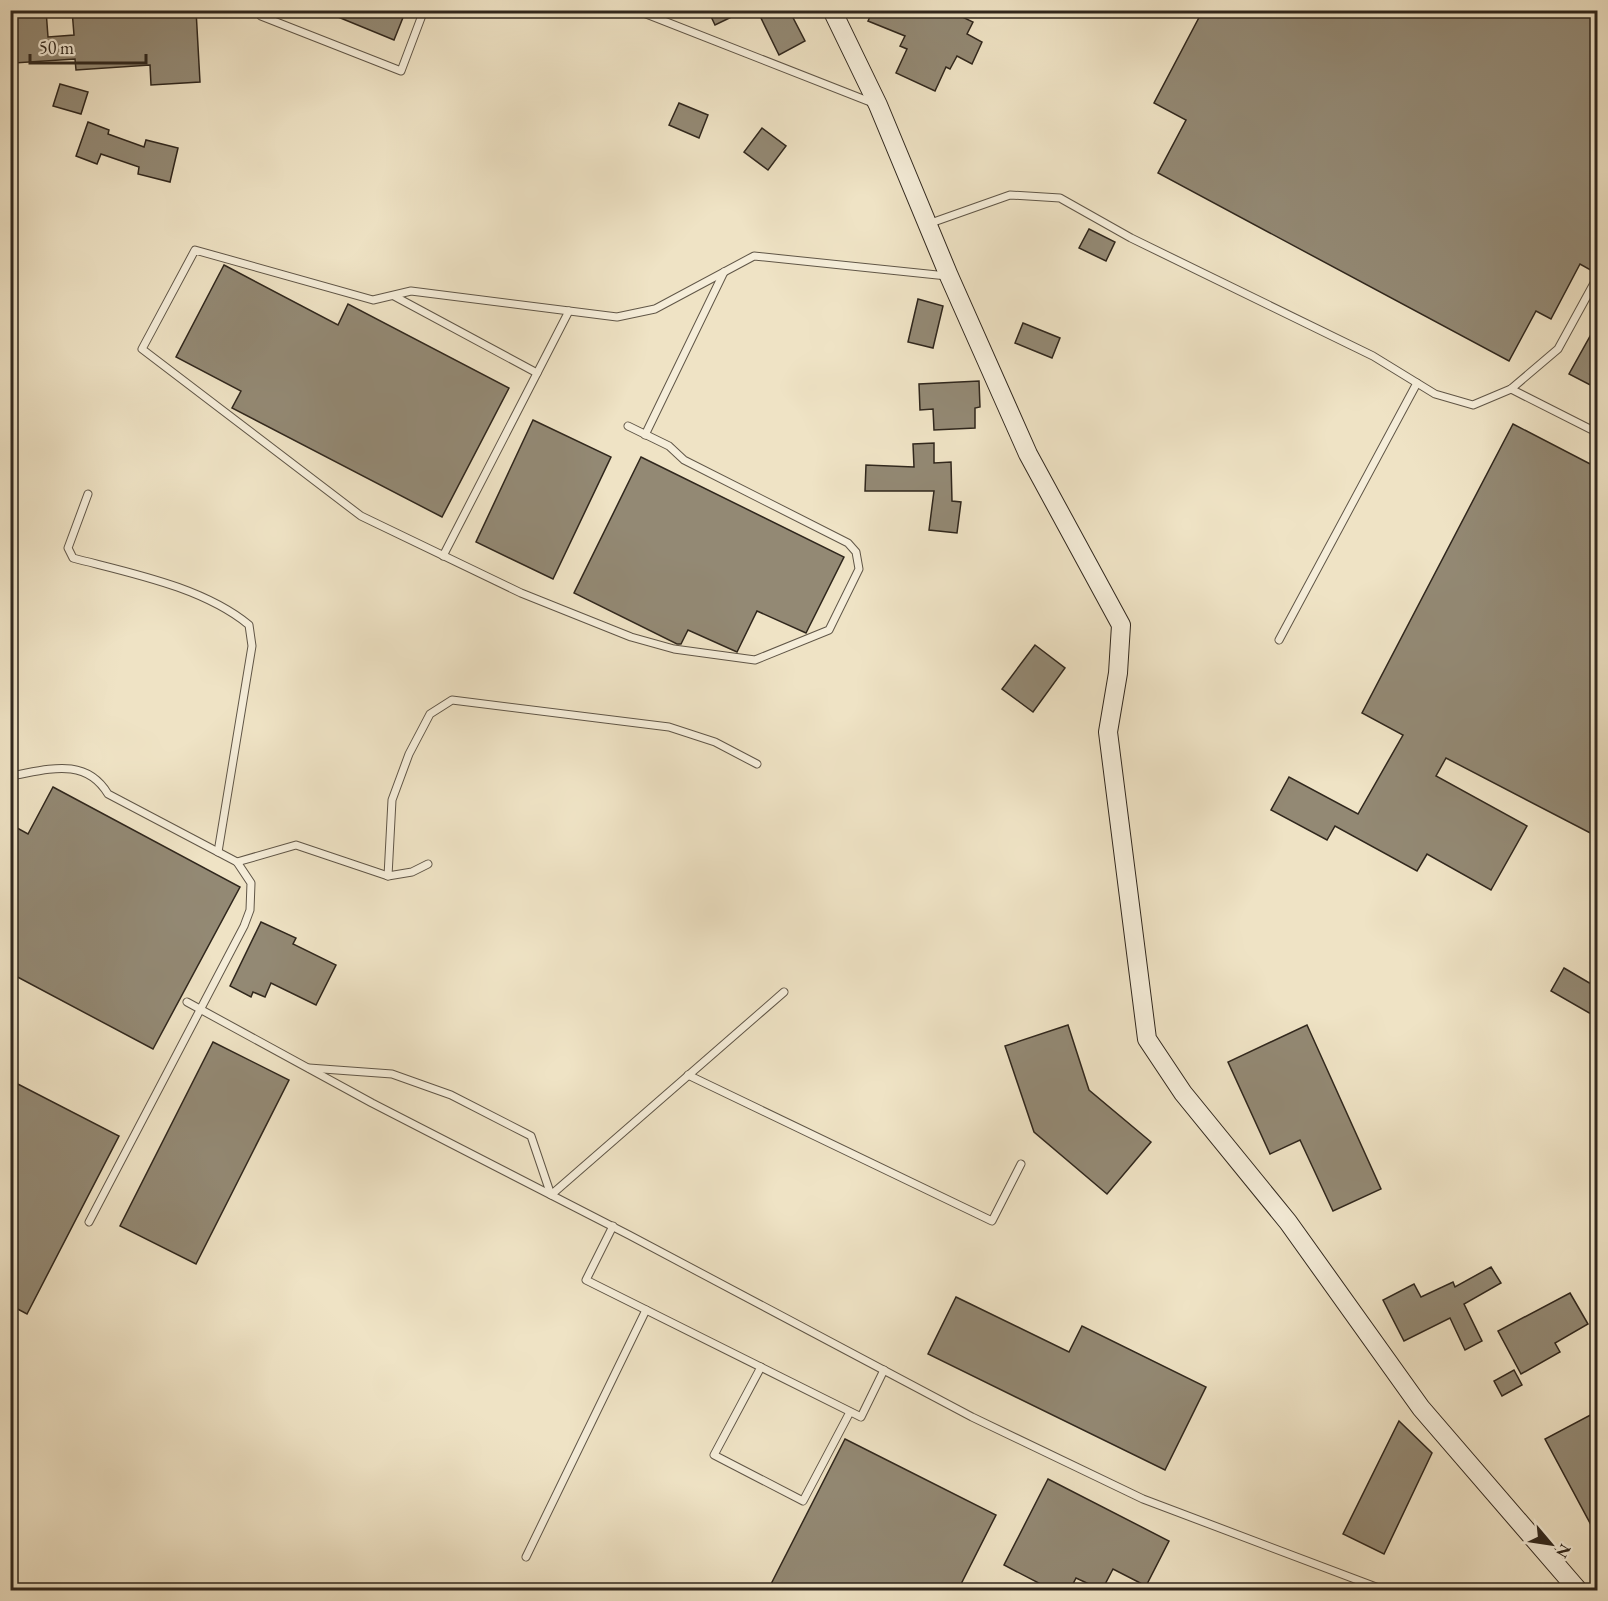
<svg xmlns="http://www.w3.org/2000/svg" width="1608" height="1601" viewBox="0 0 1608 1601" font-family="'EB Garamond',serif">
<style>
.building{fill:#938974;stroke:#30271d;stroke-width:1.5}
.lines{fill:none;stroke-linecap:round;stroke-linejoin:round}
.lane-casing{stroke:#605647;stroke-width:9}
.secondary-casing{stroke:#30271d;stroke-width:20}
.lane{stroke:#f5edd9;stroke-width:7}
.secondary{stroke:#f5edd9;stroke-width:18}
</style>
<rect width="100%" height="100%" fill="#efe3c5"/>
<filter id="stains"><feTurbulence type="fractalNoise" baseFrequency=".00333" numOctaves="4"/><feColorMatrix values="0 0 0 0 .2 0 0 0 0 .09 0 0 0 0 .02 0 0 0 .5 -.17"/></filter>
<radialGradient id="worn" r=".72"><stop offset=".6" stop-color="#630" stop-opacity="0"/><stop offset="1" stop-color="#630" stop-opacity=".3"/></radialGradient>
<g class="building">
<path d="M10 10H46L48 37 74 35 72 10H196L200 82 151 85 150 65 76 70 75 59 14 63Z"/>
<path d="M321 10H406L394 40Z"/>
<path d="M708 10H746L715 25Z"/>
<path d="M757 10H789L805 41 779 55Z"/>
<path d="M873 10H948L973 22 967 34 982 42 972 64 957 56 950 69 946 67 935 91 896 73 907 49 900 46 905 36 868 21Z"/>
<path d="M1203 10H1587L1598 16V270L1594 272 1580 264 1551 319 1536 311 1509 361 1158 173 1186 120 1154 103Z"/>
<path d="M60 84 88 92 81 114 53 106Z"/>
<path d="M679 103 708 115 699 138 669 125Z"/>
<path d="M88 122 109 130 108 134 144 147 146 140 178 148 170 182 138 174 139 167 101 154 97 164 76 156Z"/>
<path d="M762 128 786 146 768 170 744 152Z"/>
<path d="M1089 229 1115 242 1106 261 1079 248Z"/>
<path d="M224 265 338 325 348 304 509 388 442 517 232 408 241 391 176 357Z"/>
<path d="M918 299 943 306 933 348 908 342Z"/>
<path d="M1598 322V389L1569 374Z"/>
<path d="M1023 323 1060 338 1052 358 1015 343Z"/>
<path d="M979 381 980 407 975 408V428L934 430 933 409 920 410 919 384Z"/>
<path d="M533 420 611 457 553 579 476 542Z"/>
<path d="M1513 424 1598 468V837L1446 758 1436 776 1527 826 1491 890 1427 854 1417 871 1335 826 1327 840 1271 810 1289 777 1358 814 1403 735 1362 713Z"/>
<path d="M934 443V463L951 462 952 501 961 502 957 533 929 530 934 491H865L866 465 914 467 913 444Z"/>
<path d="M641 457 844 557 806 633 757 611 737 652 688 630 681 644H677L574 593Z"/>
<path d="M1035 645 1065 668 1033 712 1002 689Z"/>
<path d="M53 787 240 887 153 1049 10 973V824L28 834Z"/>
<path d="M261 922 296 938 293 944 336 965 316 1005 271 983 265 997 253 992 251 997 230 986Z"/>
<path d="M1564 968 1598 988V1018L1551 991Z"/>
<path d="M1068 1025 1089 1090 1151 1142 1107 1194 1034 1132 1005 1046Z"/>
<path d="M1307 1025 1381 1189 1333 1211 1300 1140 1270 1154 1228 1062Z"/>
<path d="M213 1042 289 1080 196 1264 120 1226Z"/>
<path d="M10 1080 119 1136 27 1314 10 1305Z"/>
<path d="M1491 1267 1501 1283 1464 1304 1482 1341 1465 1350 1450 1318 1404 1341 1383 1300 1414 1284 1421 1297 1453 1282 1455 1287Z"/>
<path d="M1570 1293 1588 1324 1555 1343 1560 1352 1521 1374 1498 1331Z"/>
<path d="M956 1297 1069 1352 1082 1326 1206 1387 1165 1470 928 1354Z"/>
<path d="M1514 1370 1522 1385 1502 1396 1494 1381Z"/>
<path d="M1598 1411V1538L1545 1439Z"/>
<path d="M1399 1421 1432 1453 1384 1554 1343 1534Z"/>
<path d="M845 1439 996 1515 958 1590H768Z"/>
<path d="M1048 1479 1169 1541 1146 1586 1113 1569 1102 1590 1076 1578 1070 1590H1052L1004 1565Z"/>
</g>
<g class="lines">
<g class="lane-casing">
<g id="lane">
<path d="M264 10 261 16 401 71 424 10"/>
<path d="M636 10 873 103"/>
<path d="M928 224 1010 195 1060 198 1131 238 1373 356 1435 394 1473 405 1511 389 1558 349 1598 276"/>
<path d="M394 296 537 373"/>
<path d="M1511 389 1598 433"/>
<path d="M628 426 669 446 684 460 848 543 856 552 859 569 829 630 755 660 674 649 631 637 521 593 361 516 142 349 195 250 373 300 411 291 617 317 655 309 754 256 947 276"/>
<path d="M645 435 724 272"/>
<path d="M88 494 68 548 73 558C130 573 203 587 249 625L252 646 218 852"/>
<path d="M443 556 569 311"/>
<path d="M1279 640 1417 383"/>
<path d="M10 776C47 770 85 756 108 794L237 862 251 883 250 910 244 926 89 1222"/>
<path d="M237 862 296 845 388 876 412 872 428 864"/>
<path d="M388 876 392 800 409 754 430 714 452 700 669 727 715 742 757 764"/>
<path d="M187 1002 372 1103 629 1235 972 1417 1143 1499 1384 1590"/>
<path d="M309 1068 392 1074 451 1095 531 1136 551 1195 784 992"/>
<path d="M688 1075 992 1221 1021 1164"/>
<path d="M613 1226 586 1280 861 1417 884 1370"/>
<path d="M761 1367 714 1455 803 1501 850 1412"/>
<path d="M526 1557 646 1310"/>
</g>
</g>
<g class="secondary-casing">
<path id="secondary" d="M832 10 878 105 949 276 1028 454 1121 625 1118 673 1108 732 1147 1039 1183 1093 1288 1222 1421 1408 1578 1590"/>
</g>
<use href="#lane" class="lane"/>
<use href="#secondary" class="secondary"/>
</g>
<rect width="1608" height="1601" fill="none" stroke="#efe3c5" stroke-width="36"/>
<rect x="12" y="12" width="1584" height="1577" fill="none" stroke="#30271d" stroke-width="3"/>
<rect x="18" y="18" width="1572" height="1565" fill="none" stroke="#30271d" stroke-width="1.5"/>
<g transform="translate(1551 1544) rotate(119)" stroke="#f5edd9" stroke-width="4.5" paint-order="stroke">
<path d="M0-4.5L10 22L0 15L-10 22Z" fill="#30271d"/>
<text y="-9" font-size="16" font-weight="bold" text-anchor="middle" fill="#30271d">N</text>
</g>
<path d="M30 54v9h116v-9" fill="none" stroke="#30271d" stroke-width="3"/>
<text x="39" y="54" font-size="18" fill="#30271d" stroke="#f5edd9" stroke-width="4.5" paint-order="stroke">50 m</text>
<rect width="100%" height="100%" filter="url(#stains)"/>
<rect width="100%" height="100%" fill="url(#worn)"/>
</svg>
